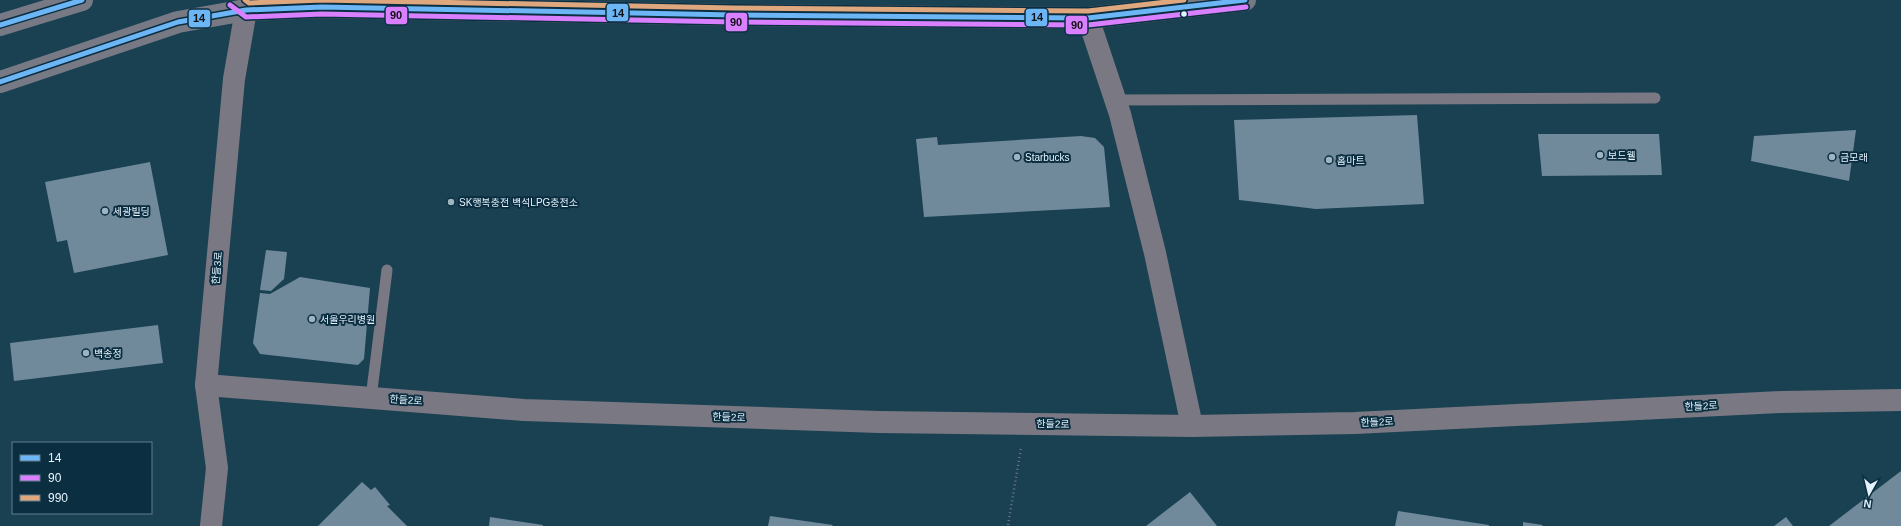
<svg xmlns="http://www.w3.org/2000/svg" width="1901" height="526" viewBox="0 0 1901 526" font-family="Helvetica,'Noto Sans KR',sans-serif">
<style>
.building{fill:#708a9b}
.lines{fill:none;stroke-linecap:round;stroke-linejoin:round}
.path{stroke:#6d7680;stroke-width:2.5;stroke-dasharray:1 3;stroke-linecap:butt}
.service{stroke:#7a7882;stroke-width:11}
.minor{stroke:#7a7882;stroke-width:22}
.tertiary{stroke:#7a7882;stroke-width:22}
.secondary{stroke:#777a85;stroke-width:22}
.bus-1-casing{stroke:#0b2e41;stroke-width:8}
.bus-2-casing{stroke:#0b2e41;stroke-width:8}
.bus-3-casing{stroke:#0b2e41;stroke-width:8}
.bus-1{stroke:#6db6f5;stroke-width:5}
.bus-2{stroke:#d880ff;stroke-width:5}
.bus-3{stroke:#dfa77e;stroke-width:5}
.bus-dot{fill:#e4f3fd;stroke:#0b2e41;stroke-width:1.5}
.poi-dot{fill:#9db5c1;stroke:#0b2e41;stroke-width:1.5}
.labels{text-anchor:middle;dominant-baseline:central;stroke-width:4;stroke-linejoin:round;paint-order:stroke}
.poi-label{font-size:10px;fill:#e4f3fd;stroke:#0b2e41;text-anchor:start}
.street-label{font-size:10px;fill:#e4f3fd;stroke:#0b2e41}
.line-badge{stroke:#0b2e41;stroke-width:1.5}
.pale-badge-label{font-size:11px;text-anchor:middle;font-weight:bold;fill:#111}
</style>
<rect width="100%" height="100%" fill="#194152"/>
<g class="building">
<path d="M1417 115 1424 204 1316 209 1239 200 1234 120Z"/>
<path d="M1856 130 1849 181 1751 161 1754 136Z"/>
<path d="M1538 134H1659L1662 175 1542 176Z"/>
<path d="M1081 136 1095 138 1104 147 1110 207 924 217 916 139 937 137 938 145Z"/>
<path d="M150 162 168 255 74 273 67 240 57 242 45 182Z"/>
<path d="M266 250 287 252 284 279 271 291 260 290Z"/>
<path d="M300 277 370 288 364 359 358 365 260 354 253 343 260 293 270 294Z"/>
<path d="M158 325 163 363 14 381 10 343Z"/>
<path d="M1901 471V526H1829Z"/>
<path d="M362 482 371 490 375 487 390 505 387 506 407 526H318Z"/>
<path d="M1190 492 1217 526H1146Z"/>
<path d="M1398 511 1489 525V526H1395Z"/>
<path d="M770 516 833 525 832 526H768Z"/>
<path d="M490 517 543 525V526H489Z"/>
<path d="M1786 517 1793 526H1774Z"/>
<path d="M1523 522 1543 525 1542 526H1523Z"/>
</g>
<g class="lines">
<path class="path" d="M1008 525 1021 448"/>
<g class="service">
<path d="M1115 100 1655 98"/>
<path d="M371 398 387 270"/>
</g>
<g class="minor">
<path d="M1088 18 1120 114 1155 253 1192 426"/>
<path d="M206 385 524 410 879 422 1192 426 1355 423 1782 402 1901 400"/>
</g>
<path class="tertiary" d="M211 526 217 468 206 385 234 79 246 10"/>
<g class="secondary">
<path d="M0 25 82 0"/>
<path d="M0 82 178 22 246 10 322 7 734 15 1088 18 1245 0"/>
</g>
<g class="bus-1-casing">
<g id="bus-1">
<path d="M0 25 82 0"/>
<path d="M0 82 178 22 246 10 322 7 734 15 1088 18 1245 0"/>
</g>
</g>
<g class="bus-2-casing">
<path id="bus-2" d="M230 5 246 17 322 14 734 22 1088 25 1246 7"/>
</g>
<g class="bus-3-casing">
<path id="bus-3" d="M245 0 249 3 322 0 734 8 1088 11 1184 0"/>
</g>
<use href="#bus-1" class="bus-1"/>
<use href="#bus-2" class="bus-2"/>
<use href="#bus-3" class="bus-3"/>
</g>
<circle class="bus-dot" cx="1184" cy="14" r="3.5"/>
<g class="poi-dot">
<circle cx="1600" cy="155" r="4"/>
<circle cx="1017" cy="157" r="4"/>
<circle cx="1832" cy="157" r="4"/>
<circle cx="1329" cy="160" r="4"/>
<circle cx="451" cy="202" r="4"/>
<circle cx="105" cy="211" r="4"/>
<circle cx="312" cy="319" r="4"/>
<circle cx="86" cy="353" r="4"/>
</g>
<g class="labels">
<g class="poi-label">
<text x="1608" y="155">보드웰</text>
<text x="1025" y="157">Starbucks</text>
<text x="1840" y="157">금모래</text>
<text x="1337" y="160">홈마트</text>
<text x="459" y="202">SK행복충전 백석LPG충전소</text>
<text x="113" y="211">세광빌딩</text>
<text x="320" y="319">서울우리병원</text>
<text x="94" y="353">백송정</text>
</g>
<g class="street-label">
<text transform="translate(217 268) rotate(-85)">한들3로</text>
<text transform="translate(406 400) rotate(4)">한들2로</text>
<text transform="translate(1701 406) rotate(-3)">한들2로</text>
<text transform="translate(729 417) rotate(2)">한들2로</text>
<text transform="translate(1377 422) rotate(-3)">한들2로</text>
<text transform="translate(1053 424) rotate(1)">한들2로</text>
</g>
</g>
<g class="line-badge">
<rect x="606" y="3" width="23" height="19" rx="4" fill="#6db6f5"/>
<rect x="385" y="6" width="23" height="19" rx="4" fill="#d880ff"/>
<rect x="1025" y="8" width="23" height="19" rx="4" fill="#6db6f5"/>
<rect x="188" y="9" width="23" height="19" rx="4" fill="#6db6f5"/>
<rect x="725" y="12" width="23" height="20" rx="4" fill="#d880ff"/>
<rect x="1065" y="15" width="23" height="20" rx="4" fill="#d880ff"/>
</g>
<g class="pale-badge-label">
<text x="618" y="17">14</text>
<text x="396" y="19">90</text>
<text x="1037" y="21">14</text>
<text x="199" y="22">14</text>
<text x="736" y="26">90</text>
<text x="1077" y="29">90</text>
</g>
<rect x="12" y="442" width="140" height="72" fill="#0b2e41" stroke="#627d8c"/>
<rect x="20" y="455" width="20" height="6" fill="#6db6f5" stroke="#627d8c"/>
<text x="48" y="462" font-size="12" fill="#e4f3fd">14</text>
<rect x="20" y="475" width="20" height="6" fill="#d880ff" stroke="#627d8c"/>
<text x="48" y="482" font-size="12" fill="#e4f3fd">90</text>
<rect x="20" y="495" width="20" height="6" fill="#dfa77e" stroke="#627d8c"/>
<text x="48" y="502" font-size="12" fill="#e4f3fd">990</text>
<g transform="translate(1869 494) rotate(188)" stroke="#0b2e41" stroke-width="3" paint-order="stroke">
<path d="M0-3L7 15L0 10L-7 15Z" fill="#e4f3fd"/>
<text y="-6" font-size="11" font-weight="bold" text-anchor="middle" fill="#e4f3fd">N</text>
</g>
</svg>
